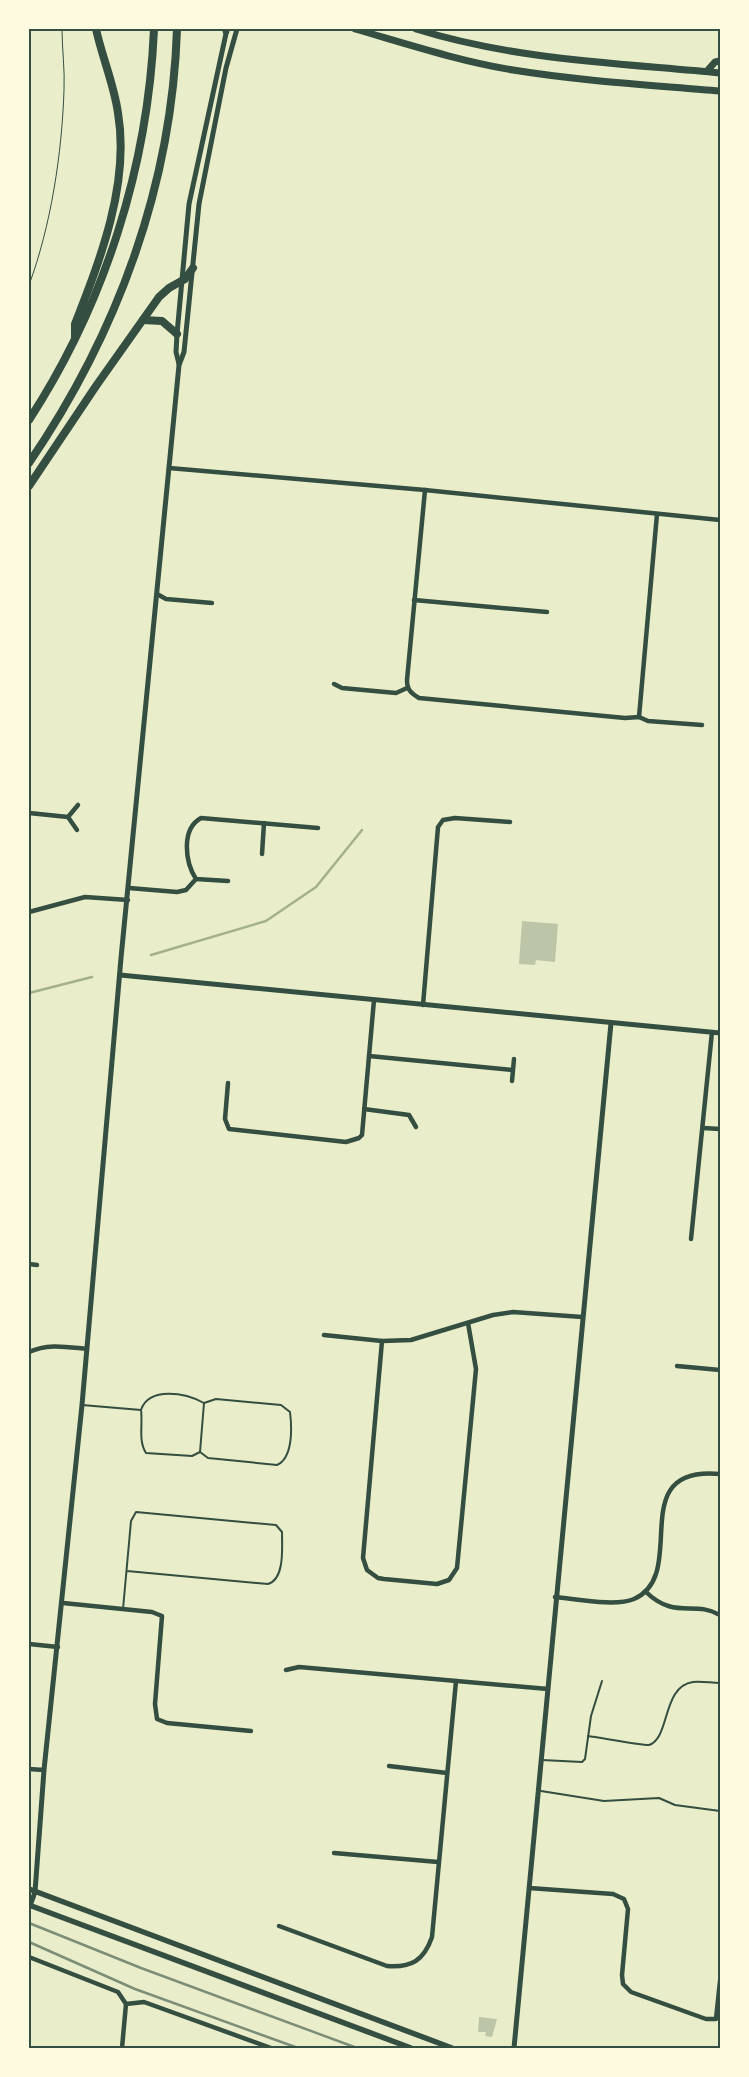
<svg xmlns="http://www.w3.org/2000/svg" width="749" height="2077" viewBox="0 0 749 2077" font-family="Montserrat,sans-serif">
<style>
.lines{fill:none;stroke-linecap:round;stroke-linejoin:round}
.stream{stroke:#a3b18a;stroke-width:2.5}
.building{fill:#bcc5a7}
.path{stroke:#344e41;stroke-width:1}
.service{stroke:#344e41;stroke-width:2}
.minor{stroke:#344e41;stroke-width:4.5}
.tertiary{stroke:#344e41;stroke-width:5}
.secondary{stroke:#344e41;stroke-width:5.5}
.primary{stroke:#344e41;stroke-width:7}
.motorway{stroke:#344e41;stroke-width:8}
.rail{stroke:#7c8e77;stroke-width:2.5}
.neatline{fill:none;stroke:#344e41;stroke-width:2}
</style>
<rect width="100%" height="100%" fill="#e9edc9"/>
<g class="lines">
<g class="stream">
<path d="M151 955 266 921 316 887 362 830"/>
<path d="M29 993 92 977"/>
</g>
</g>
<g class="building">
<path d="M522 921 558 924 555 962 536 960 535 965 519 964Z"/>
<path d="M479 2017 497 2019 492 2037 485 2036 486 2032H478Z"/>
</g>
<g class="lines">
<path class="path" d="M29 285C51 226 62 153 64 90 65 70 62 49 62 29"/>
<g class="service">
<path d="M82 1405 141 1410C149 1386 186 1393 204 1403L216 1399 281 1405 290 1412C292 1428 293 1458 277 1465L208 1458 200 1452"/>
<path d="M141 1410C143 1424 138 1441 146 1453L192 1456 200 1452"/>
<path d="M200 1452 204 1403"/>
<path d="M123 1609 131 1521 136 1512 276 1525 282 1532C282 1547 285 1579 268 1584L127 1571"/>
<path d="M588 1736C597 1737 646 1746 649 1745 670 1739 662 1686 693 1682 702 1681 711 1683 720 1683"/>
<path d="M542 1760 582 1762 585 1759 591 1716 602 1681"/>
<path d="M541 1791 604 1801 659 1798 675 1805 720 1811"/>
</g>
<g class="minor">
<path d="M169 468 425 490 720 520"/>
<path d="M425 490 407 680C407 690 411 693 419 698L625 718 639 717 648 721 702 725"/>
<path d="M157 594 166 599 212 603"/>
<path d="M414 600 547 612"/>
<path d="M334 684 342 688 396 693 407 688"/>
<path d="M639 717 657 514"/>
<path d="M29 813 68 817"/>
<path d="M77 830 68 817 78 805"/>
<path d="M262 854 264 823"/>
<path d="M228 881 196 879C185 862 181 829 201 818L318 828"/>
<path d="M129 888 177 892 186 890 196 879"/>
<path d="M29 912 85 897 128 900"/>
<path d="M423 1005 438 827 443 820 455 818 510 822"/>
<path d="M369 1056 512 1070"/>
<path d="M512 1081 514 1059"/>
<path d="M228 1083 225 1119 229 1129 346 1142 359 1138 362 1135 374 1000"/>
<path d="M364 1109 409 1115 416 1127"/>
<path d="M703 1128 720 1129"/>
<path d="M691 1239 712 1032"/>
<path d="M29 1264 37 1265"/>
<path d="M324 1335 382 1341 411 1340 493 1315 513 1312 582 1317"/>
<path d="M382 1341 363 1558 367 1570 378 1578 384 1579 437 1584 449 1580 457 1568 476 1369 468 1323"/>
<path d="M29 1352C48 1343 67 1347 87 1349"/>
<path d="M677 1366 720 1370"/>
<path d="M646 1592C675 1620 694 1600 720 1615"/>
<path d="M555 1597C577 1599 615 1607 634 1599 691 1574 622 1465 720 1474"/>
<path d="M63 1603 152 1612 162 1616 155 1704 157 1719 167 1723 251 1731"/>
<path d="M29 1644 58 1647"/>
<path d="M286 1670 299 1667 548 1689"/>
<path d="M389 1766 447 1773"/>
<path d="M29 1769 44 1770"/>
<path d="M334 1853 438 1862"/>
<path d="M529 1888 613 1894 624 1899 628 1909 622 1975 623 1984 631 1992 706 2019H716L720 1981"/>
<path d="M279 1926 387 1966C412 1968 424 1960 432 1937L456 1681"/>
<path d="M29 1957 118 1992 126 2004 122 2048"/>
<path d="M126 2004 144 2002 271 2048"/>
</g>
<g class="tertiary">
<path d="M179 364 176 352 177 334 189 204 227 29"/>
<path d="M120 975 720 1033"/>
<path d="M30 1906 35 1892 44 1770 82 1405 121 958 179 365 184 352 199 204 226 68 237 29"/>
<path d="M514 2048 611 1023"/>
</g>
<g class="secondary">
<path d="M29 1889 452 2048"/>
<path d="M29 1905 411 2048"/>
</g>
<g class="primary">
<path d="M226 29V31"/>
<path d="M355 29C407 44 459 61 513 70 581 81 651 85 720 91"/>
<path d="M416 29C515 60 618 63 720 73"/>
<path d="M707 71 715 62 720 61"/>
</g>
<g class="motorway">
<path d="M143 320 162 321 177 334"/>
<path d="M75 337V324C100 260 130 184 118 113 114 84 102 57 96 29"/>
<path d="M29 420C105 303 148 167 154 29"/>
<path d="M29 463C117 334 172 186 177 29"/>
<path d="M29 486 96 386 159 297 169 288 185 279 193 268"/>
</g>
<g class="rail">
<path d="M29 1923 141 1968 357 2048"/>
<path d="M29 1942 135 1989 298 2048"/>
</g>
</g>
<rect width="749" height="2077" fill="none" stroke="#fefae0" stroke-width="60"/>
<rect x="30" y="30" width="689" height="2017" class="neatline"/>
</svg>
